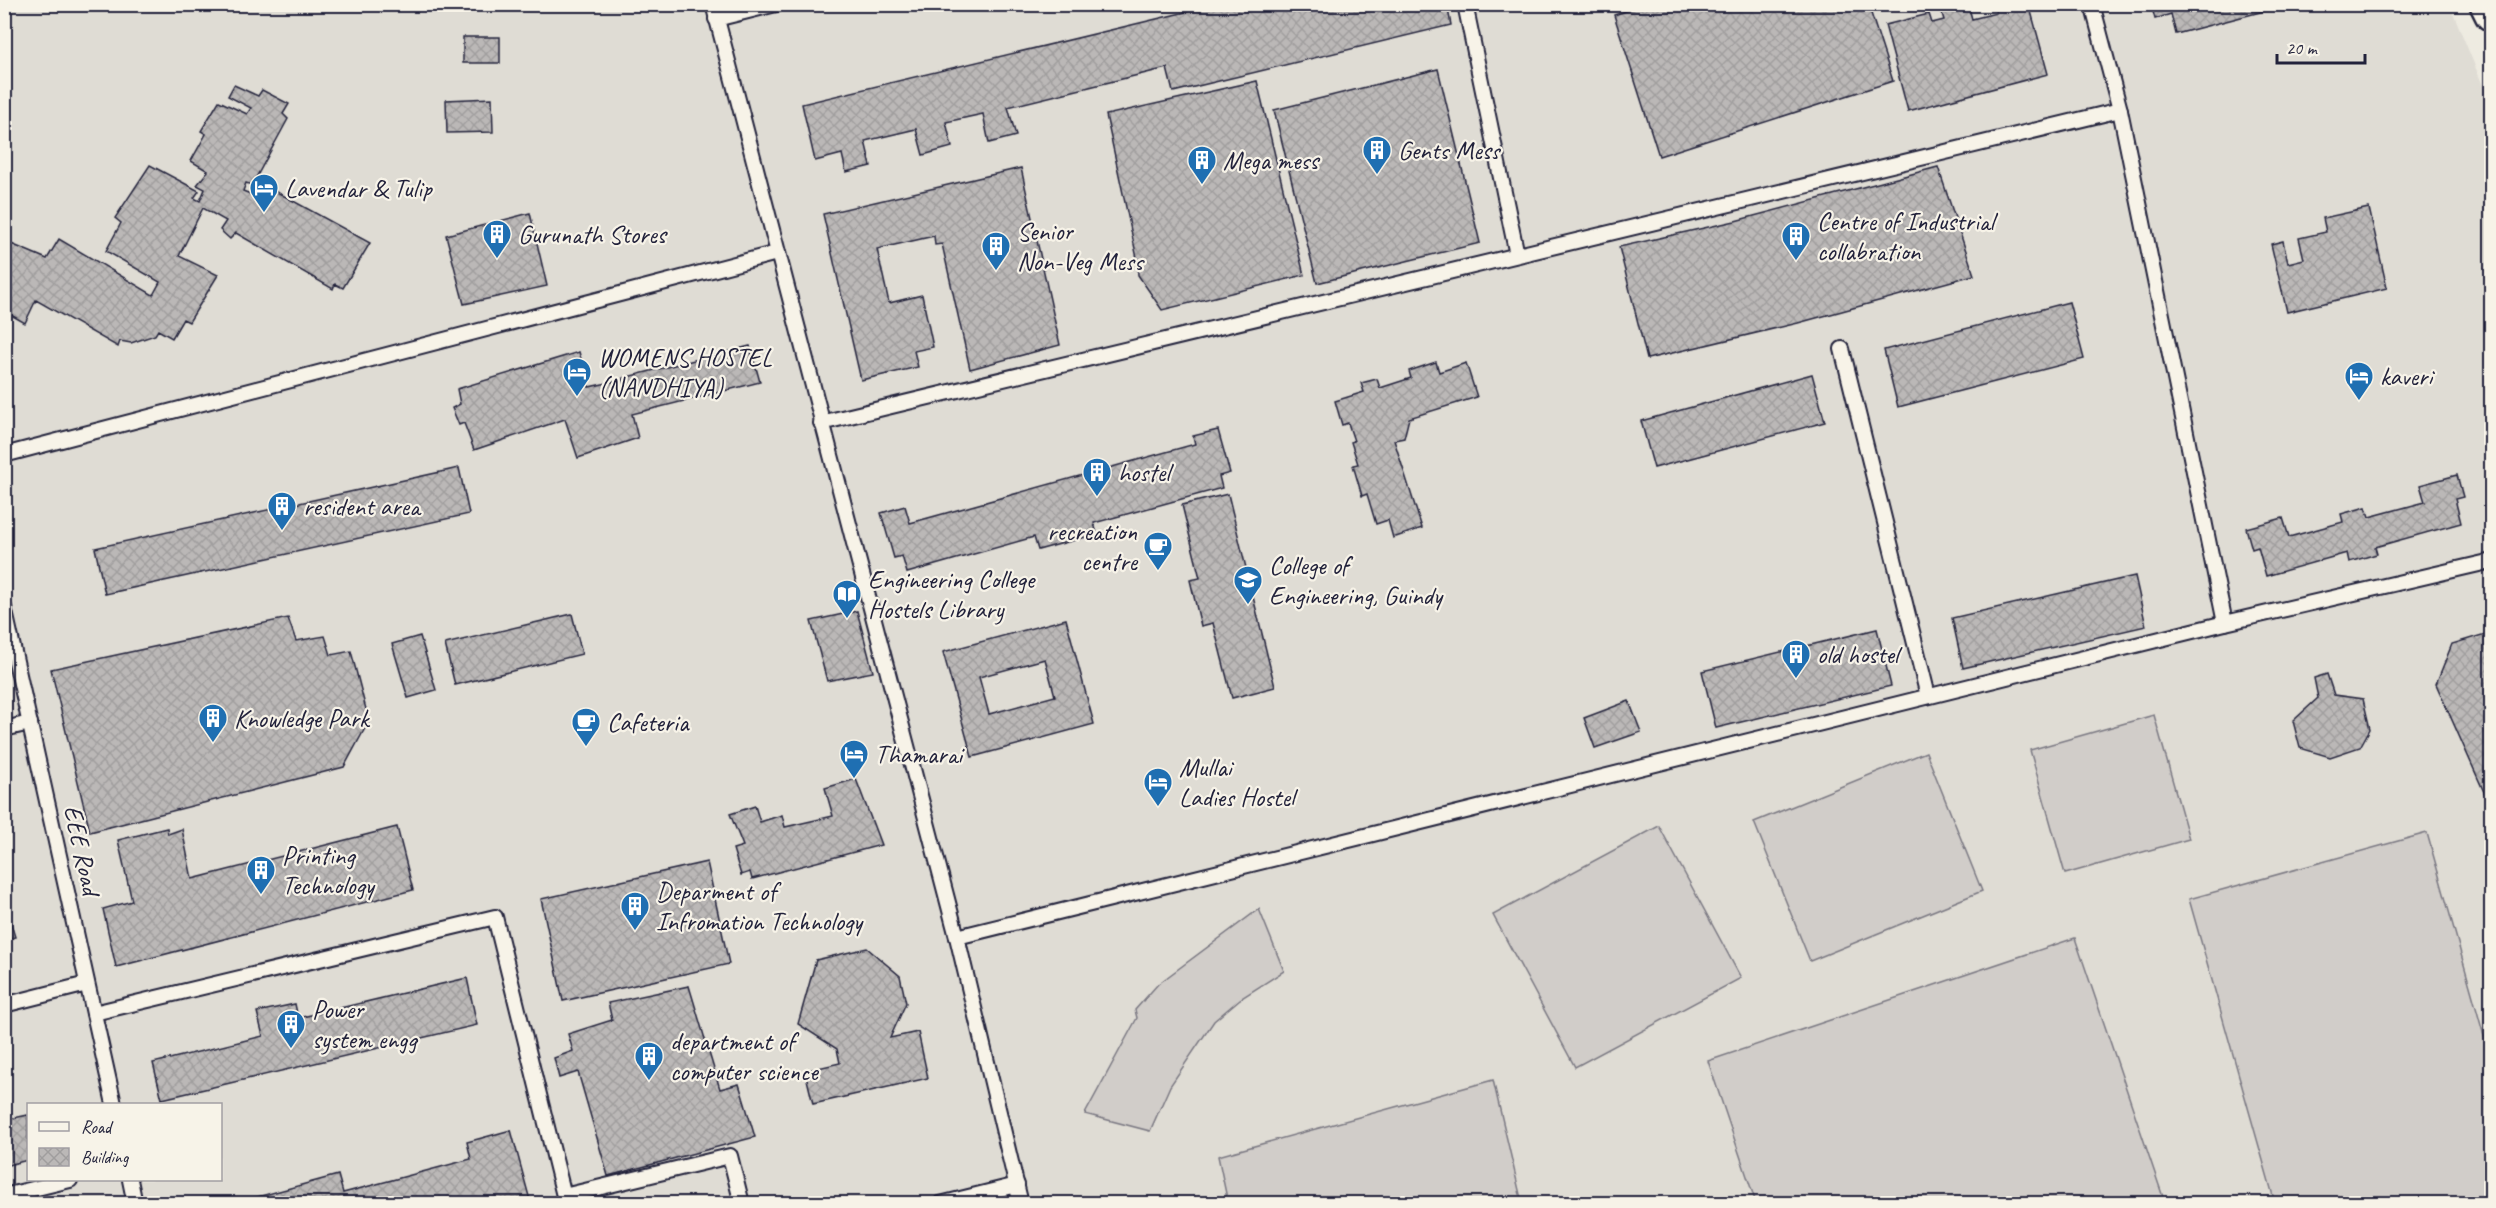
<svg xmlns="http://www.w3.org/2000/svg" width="2496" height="1208" viewBox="0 0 2496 1208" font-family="Caveat,sans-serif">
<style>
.built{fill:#dfdcd4;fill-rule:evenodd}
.garden{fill:#d1cdc9;stroke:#7a7882;stroke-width:1.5}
.building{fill:url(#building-cross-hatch);stroke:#22223b;stroke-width:1.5;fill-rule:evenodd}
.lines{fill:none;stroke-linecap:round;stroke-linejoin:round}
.lane-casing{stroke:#22223b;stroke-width:18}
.secondary-casing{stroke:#22223b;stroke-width:38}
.lane{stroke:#f7f3e8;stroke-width:14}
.secondary{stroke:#f7f3e8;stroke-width:33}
.labels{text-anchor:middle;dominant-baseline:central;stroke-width:4.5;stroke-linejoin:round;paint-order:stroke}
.poi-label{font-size:26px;fill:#22223b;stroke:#f7f3e8;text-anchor:start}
.street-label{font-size:26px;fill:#22223b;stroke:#f7f3e8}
</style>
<defs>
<pattern id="building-cross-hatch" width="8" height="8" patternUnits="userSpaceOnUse" patternTransform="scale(1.5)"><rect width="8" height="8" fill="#bbb8b7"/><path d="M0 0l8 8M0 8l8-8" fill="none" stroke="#a09e9e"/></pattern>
</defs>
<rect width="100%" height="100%" fill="#eeebe1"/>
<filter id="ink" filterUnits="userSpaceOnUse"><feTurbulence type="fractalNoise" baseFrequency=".0167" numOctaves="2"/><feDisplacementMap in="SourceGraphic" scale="12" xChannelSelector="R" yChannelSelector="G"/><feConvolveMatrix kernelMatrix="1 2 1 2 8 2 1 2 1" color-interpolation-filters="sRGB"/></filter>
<g filter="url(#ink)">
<path class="built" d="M5 5H2450L2492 108 2491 1203 5 1204ZM28 1104H220V1180H28Z"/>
<g class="garden">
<path d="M2154 715 2189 839 2065 874 2030 750Z"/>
<path d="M1926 752 1982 891 1810 961 1754 822Z"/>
<path d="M1659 826 1741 978 1575 1067 1493 915Z"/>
<path d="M2427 833 2491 1061V1198L2473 1204 2275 1203 2189 899Z"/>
<path d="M1259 909 1284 971 1240 999 1214 1021 1170 1086 1150 1131 1085 1114 1137 1018 1135 1010 1158 984Z"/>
<path d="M2075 938 2165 1203H1756L1708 1061Z"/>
<path d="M1493 1080 1522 1203H1228L1218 1156Z"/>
</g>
<g class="building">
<path d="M1219 4H1447L1451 25 1173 92 1167 68 1008 107 1016 136 989 143 983 114 946 122 952 147 923 155 916 129 865 141 871 166 846 172 842 154 815 161 802 104Z"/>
<path d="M1647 4H1868L1893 81 1659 156 1614 15Z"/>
<path d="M1939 4H1968L1972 19 1996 13 1994 4H2029L2048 74 1908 111 1885 25 1929 14 1932 23 1944 20Z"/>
<path d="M2151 4H2291L2176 34 2171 14 2155 19Z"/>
<rect x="463" y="37" width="37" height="26"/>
<path d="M1438 69 1480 243 1317 283 1274 110Z"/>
<path d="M1257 81 1304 275 1162 310 1138 275 1137 258 1106 115Z"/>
<path d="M234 85 258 96 262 90 289 104 283 114 288 119 252 185 246 183 243 191 258 197 266 186 370 243 343 288 335 284 333 289 236 233 230 239 220 230 226 221 203 208 179 256 218 275 189 322 183 319 172 338 158 330 155 335 131 343 120 341 118 347 36 300 25 323 4 311V241L47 259 59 239 153 295 160 282 106 251 121 223 115 218 150 165 199 191 194 198 200 201 205 189 197 185 208 171 191 161 206 134 201 131 219 101 247 114 251 108 228 96Z"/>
<path d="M492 98 493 132 447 133 446 100Z"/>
<path d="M1938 167 1974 275 1798 323 1647 359 1619 247 1735 221Z"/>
<path d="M1021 168 1060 345 970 369 942 244 935 245 934 236 877 249 889 303 922 295 933 347 914 351 918 367 861 380 823 214Z"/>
<path d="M2369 208 2387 288 2287 312 2271 244 2283 241 2288 263 2304 259 2299 238 2326 232 2323 218Z"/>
<path d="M530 213 547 286 464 304 446 235Z"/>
<path d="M2069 302 2084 359 1898 407 1884 350Z"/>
<path d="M750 346 760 382 632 414 638 438 578 458 565 419 474 450 464 423 459 425 452 408 460 404 457 389 579 352 589 387 616 381 620 392 626 389 623 378Z"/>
<path d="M1436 362 1439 372 1466 363 1477 397 1409 418 1404 438 1394 440 1422 528 1393 538 1388 520 1376 524 1367 494 1362 496 1353 465 1358 464 1351 442 1354 441 1348 423 1342 425 1335 401 1364 392 1361 383 1377 379 1380 388 1411 378 1409 371Z"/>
<path d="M1812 374 1825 422 1654 468 1641 421Z"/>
<path d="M1218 430 1230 473 1219 476 1222 488 1094 523 1097 534 1038 550 1034 537 907 573 902 556 894 558 881 513 905 506 910 523 1195 444 1193 436Z"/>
<path d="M459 468 469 514 105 594 95 548Z"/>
<path d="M2457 475 2463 497 2455 499 2461 523 2375 547 2377 554 2349 562 2347 553 2266 576 2258 547 2252 549 2246 528 2283 518 2289 537 2343 522 2341 514 2366 507 2369 517 2425 502 2420 485Z"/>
<path d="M1228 494 1275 687 1232 698 1213 623 1201 626 1190 580 1200 578 1182 505Z"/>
<path d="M2135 576 2146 626 1963 668 1952 618Z"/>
<path d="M857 611 873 672 827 681 811 621Z"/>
<path d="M572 614 582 654 455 685 445 644Z"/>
<path d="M288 618 296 641 325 636 331 655 351 651 369 721 344 767 90 832 51 669Z"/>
<path d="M1066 619 1094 724 972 757 943 652ZM1045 659 1055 696 989 714 979 677Z"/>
<path d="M1877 629 1891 686 1716 728 1702 671Z"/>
<path d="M2492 632V810L2436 684 2452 644Z"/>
<path d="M420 636 436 690 408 698 392 644Z"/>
<path d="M2327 674 2334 695 2363 699 2370 729 2360 747 2330 757 2300 748 2293 721 2318 698 2314 678Z"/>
<path d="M1629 701 1641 732 1595 748 1584 718Z"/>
<path d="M856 779 881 845 752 879 750 872 741 875 733 849 743 846 730 814 755 806 760 822 782 815 785 827 833 816 825 788Z"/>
<path d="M397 827 413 890 116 967 103 909 132 901 118 840 167 828 168 834 182 829 192 879Z"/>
<path d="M707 862 729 964 563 1001 541 899Z"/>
<path d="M4 901 15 937 4 940Z"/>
<path d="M867 948 900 976 906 1003 890 1038 918 1032 928 1078 813 1104 805 1071 840 1063 837 1049 798 1024 816 960Z"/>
<path d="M467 978 477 1025 162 1099 153 1063 263 1036 257 1012 295 1004 298 1018Z"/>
<path d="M689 986 720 1089 739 1084 755 1137 608 1176 578 1072 559 1078 554 1058 573 1051 568 1034 612 1020 608 1003Z"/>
<path d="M28 1115V1160L4 1166V1120Z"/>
<path d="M511 1130 531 1204H231L338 1175 343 1193 471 1159 467 1142Z"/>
</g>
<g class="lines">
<g class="lane-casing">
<g id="lane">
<path d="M713 4 957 937 1021 1204"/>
<path d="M1465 4 1517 255"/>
<path d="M2092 4 2120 110 2225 623"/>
<path d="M716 19 776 4"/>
<path d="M1842 349 1928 696"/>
<path d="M821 423 2120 110"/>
<path d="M4 455 777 253"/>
<path d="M4 607 114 1104"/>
<path d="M4 729 30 723"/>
<path d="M957 937 2225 623 2492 561"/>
<path d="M4 1005 87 984"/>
<path d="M94 1013 495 917 566 1204"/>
<path d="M130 1180 135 1204"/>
<path d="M4 1196 70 1180"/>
<path d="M564 1196 730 1156 742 1204"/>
<path d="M940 1204 1017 1185"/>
</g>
</g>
<g class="secondary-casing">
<path id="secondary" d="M2487 4 2492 14"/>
</g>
<use href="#lane" class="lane"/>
<use href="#secondary" class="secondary"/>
</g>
</g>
<defs>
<g id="building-pin" transform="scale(1.5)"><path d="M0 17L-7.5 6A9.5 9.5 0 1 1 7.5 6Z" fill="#1f6fb2" stroke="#f7f3e8"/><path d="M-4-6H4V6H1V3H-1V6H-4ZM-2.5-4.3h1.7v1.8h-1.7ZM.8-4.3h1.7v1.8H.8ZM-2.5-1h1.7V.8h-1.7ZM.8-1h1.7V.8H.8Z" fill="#fff"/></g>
<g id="hotel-pin" transform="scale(1.5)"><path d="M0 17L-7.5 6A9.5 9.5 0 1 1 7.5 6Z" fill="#1f6fb2" stroke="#f7f3e8"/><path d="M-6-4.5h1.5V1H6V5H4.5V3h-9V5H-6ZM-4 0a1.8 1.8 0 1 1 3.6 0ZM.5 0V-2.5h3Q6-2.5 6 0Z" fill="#fff"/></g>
<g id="cafe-pin" transform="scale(1.5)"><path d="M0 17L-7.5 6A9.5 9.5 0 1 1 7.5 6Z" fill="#1f6fb2" stroke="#f7f3e8"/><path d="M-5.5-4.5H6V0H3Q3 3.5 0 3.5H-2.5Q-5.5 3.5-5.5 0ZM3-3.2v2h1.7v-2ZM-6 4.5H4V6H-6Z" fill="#fff"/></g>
<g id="university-pin" transform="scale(1.5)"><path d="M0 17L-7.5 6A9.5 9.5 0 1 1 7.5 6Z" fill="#1f6fb2" stroke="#f7f3e8"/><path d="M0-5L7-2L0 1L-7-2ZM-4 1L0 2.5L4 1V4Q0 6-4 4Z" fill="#fff"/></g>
<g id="library-pin" transform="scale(1.5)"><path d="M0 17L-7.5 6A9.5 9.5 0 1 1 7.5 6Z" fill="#1f6fb2" stroke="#f7f3e8"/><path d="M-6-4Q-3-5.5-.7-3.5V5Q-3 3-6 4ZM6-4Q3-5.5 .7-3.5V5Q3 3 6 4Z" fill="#fff"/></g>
</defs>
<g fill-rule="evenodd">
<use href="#building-pin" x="1377" y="150"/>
<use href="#building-pin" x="1202" y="160"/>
<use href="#hotel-pin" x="264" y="188"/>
<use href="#building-pin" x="497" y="234"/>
<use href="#building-pin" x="1796" y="236"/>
<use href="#building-pin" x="996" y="246"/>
<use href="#hotel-pin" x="577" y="372"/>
<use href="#hotel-pin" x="2359" y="376"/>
<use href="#building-pin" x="1097" y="472"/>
<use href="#building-pin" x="282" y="506"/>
<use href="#cafe-pin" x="1158" y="546"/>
<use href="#university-pin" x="1248" y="580"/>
<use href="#library-pin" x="847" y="594"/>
<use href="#building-pin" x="1796" y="654"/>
<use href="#building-pin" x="213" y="718"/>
<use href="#cafe-pin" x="586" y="722"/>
<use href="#hotel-pin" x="854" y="754"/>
<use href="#hotel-pin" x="1158" y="782"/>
<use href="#building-pin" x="261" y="870"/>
<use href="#building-pin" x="635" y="906"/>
<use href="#building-pin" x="291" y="1024"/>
<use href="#building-pin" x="649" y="1056"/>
</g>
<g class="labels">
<g class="poi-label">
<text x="1398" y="150">Gents Mess</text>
<text x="1223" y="160">Mega mess</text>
<text x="285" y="188">Lavendar &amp; Tulip</text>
<text x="1817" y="221">Centre of Industrial<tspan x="1817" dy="30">collabration</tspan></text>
<text x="1017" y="231">Senior<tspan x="1017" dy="30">Non-Veg Mess</tspan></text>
<text x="518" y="234">Gurunath Stores</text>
<text x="598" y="357">WOMENS HOSTEL<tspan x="598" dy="30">(NANDHIYA)</tspan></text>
<text x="2380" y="376">kaveri</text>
<text x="1118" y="472">hostel</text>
<text x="303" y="506">resident area</text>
<text x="1137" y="531" text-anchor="end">recreation<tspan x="1137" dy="30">centre</tspan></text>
<text x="1269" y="565">College of<tspan x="1269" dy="30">Engineering, Guindy</tspan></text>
<text x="868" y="579">Engineering College<tspan x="868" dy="30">Hostels Library</tspan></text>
<text x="1817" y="654">old hostel</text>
<text x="234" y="718">Knowledge Park</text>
<text x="607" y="722">Cafeteria</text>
<text x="875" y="754">Thamarai</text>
<text x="1179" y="767">Mullai<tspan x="1179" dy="30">Ladies Hostel</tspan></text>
<text x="282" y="855">Printing<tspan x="282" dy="30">Technology</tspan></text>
<text x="656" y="891">Deparment of<tspan x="656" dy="30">Infromation Technology</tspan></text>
<text x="312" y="1009">Power<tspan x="312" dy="30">system engg</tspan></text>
<text x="670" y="1041">department of<tspan x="670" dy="30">computer science</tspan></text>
</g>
<g class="street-label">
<text transform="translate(82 850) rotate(78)">EEE Road</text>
</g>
</g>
<rect width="2496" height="1208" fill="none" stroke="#f7f3e8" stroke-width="24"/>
<rect x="12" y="12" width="2472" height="1184" fill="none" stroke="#22223b" stroke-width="2" filter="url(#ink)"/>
<rect x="27" y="1103" width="195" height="78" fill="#f7f3e8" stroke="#a29fa3" stroke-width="1.5"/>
<rect x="39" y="1122" width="30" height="9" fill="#f7f3e8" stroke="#a29fa3" stroke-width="1.5"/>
<text x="81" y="1133" font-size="18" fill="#22223b">Road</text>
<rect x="39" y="1148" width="30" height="18" fill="url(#building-cross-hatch)" stroke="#a29fa3" stroke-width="1.5"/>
<text x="81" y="1163" font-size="18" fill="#22223b">Building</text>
<path d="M2277 54v9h88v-9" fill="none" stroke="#22223b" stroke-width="3"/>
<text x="2286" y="54" font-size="18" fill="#22223b" stroke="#f7f3e8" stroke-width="4.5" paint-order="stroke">20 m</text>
</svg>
